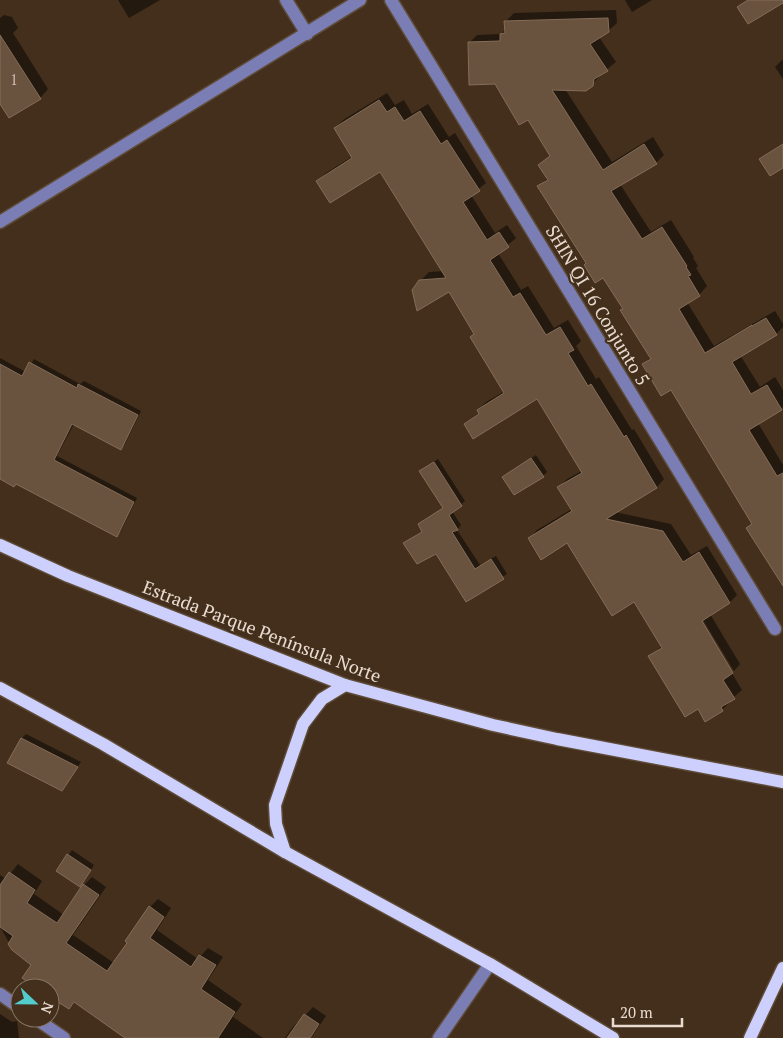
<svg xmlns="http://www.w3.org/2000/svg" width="783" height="1038" viewBox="0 0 783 1038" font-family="'PT Serif',serif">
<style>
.shadow{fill:#0007}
.building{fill:#69523e;stroke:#856d58}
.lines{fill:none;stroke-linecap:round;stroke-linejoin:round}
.minor-casing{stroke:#5e4b38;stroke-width:15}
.major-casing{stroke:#5e4b38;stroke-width:15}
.minor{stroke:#7b7eb4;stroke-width:12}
.major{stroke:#cdd0fd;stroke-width:12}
.labels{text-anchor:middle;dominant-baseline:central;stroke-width:4.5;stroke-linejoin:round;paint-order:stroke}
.number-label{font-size:15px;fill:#c9b9ac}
.street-label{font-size:18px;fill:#e9dbd0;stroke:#432f1b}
</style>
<rect width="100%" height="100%" fill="#432f1b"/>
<g class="shadow">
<path d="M118 0H160L129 18Z"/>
<path d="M625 0H652L632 12Z"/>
<path d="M616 10 617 23 608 31 599 37 616 62 601 74 592 85 565 89 612 162 653 137 664 155 656 163 620 184 651 232 671 220 694 257 693 258 698 266 696 268 707 286 699 295 687 302 714 346 775 311 783 324V327L776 334 740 355 760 387 775 377 783 390V407L758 423 783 465V560L753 523 671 389 644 365 651 357 624 309 604 277 587 263 538 187 548 178 540 165 551 155 529 118 496 83 469 43 477 35 501 34 506 29V21L514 13Z"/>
<path d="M4 15 12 17 18 28 13 33 48 89 40 98 0 101V18Z"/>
<path d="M782 60H783V79L775 67Z"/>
<path d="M387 93 395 105 404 100 412 114 428 104 449 137 455 133 486 183 471 195 495 233 507 225 516 238 498 253 521 290 528 286 554 328 568 320 581 341 576 346 596 379 599 377 632 430 634 429 664 479 657 487 615 512 671 524 691 555 707 546 737 595 730 602 710 614 740 664 734 671 700 615 698 616 742 690 729 701 730 702 722 710 698 707 650 657 662 646 634 600 568 542 530 538 537 530 572 509 559 487 567 479 582 471 537 398 466 424 480 412 478 410 486 402 505 391 475 333 450 290 420 281 429 272 444 271 381 170 318 181 326 173 353 156 335 128 343 120Z"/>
<path d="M0 358 26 372 34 359 80 384 84 381 141 411 125 444 121 448 74 424 57 456 137 498 121 531 117 535 16 483 0 478Z"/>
<path d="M536 455 547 472 543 476 504 477Z"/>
<path d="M438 459 465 501 452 511 461 525 457 530 480 565 496 556 507 574 467 600 437 552 405 543 423 531 419 525 423 521 444 508 420 471Z"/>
<path d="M26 734 81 762 65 785 22 738Z"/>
<path d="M72 850 94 865 84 881 58 870Z"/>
<path d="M18 864 42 881 34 894 64 915 84 885 92 877 106 887 73 935 114 963 150 907 158 899 171 908 157 930 198 959 208 948 223 957 208 980 242 1004 233 1017 263 1038H127L75 1002 69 1008 50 995V988H39L32 964 13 949 0 927V875L6 879Z"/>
<path d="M313 1007 326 1016 311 1038H285L292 1028 300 1020H301Z"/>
<path d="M0 1014 12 1022 17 1021 19 1038H0Z"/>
</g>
<g class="building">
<path d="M748 0H783V3L748 24 737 7Z"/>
<path d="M608 18 609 32 590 44 608 71 594 79 593 86 586 91 552 90 603 170 644 144 657 164 611 191 642 239 662 227 687 266 686 267 691 275 688 276 700 296 679 309 705 353 752 325V326L766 318 777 335 732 362 751 394 767 385 782 410 749 430 777 476 783 473V586L746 528 752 524 671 390 661 396 642 364 651 359 620 310 623 309 603 278 595 283 584 265 586 263 537 186 548 180 538 165 550 156 528 120 519 125 495 84 469 85 468 42 500 41V34L505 33 504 21Z"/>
<path d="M0 35 41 99 9 118 0 104Z"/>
<path d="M379 100 387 112 395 107 404 121 420 111 441 144 447 140 480 191 463 202 487 240 499 232 509 247 490 260 513 297 520 293 546 335 560 327 574 350 568 353 588 386 591 384 624 437 626 435 657 488 606 519 663 531 683 562 699 552 730 603 702 621 733 673 723 680 735 699 721 707 723 711 705 722 698 709 685 717 648 656 662 648 634 602 612 616 567 543 541 560 528 538 572 511 557 487 582 473 537 399 473 439 464 424 479 414 477 410 504 393 470 337 474 334 449 292 417 311 412 290 419 280 446 278 380 172 330 203 316 181 352 158 334 128Z"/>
<path d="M783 144V168L770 176 759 159Z"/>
<path d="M29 362 77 388 78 384 138 415 121 450 72 424 54 460 134 502 117 537 16 484 14 487 0 479V364L22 376Z"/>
<path d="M531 458 544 477 514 495 502 477Z"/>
<path d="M434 462 462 506 449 515 458 530 452 532 475 569 491 559 504 579 466 602 436 554 417 564 403 543 422 532 418 524 443 508 419 471Z"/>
<path d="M21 738 78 767 62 791 7 763Z"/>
<path d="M67 854 91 870 80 887 56 871Z"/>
<path d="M9 872 35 890 27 903 57 923 83 884 99 895 66 943 107 971 127 943 125 941 149 906 164 917 150 938 191 967 199 955 216 965 201 989 235 1012 218 1038H125L74 1002 69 1009 50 997V988H37L22 978 31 965 12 950 8 944 13 936 0 927V885Z"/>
<path d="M304 1014 319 1024 310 1038H287Z"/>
</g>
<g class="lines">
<g class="minor-casing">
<g id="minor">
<path d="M286 0 307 34"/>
<path d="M391 0 775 629"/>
<path d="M0 222 360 0"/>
<path d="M0 994 20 1008"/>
<path d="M35 1018 64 1038"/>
<path d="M439 1038 490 964"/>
</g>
</g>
<g class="major-casing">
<g id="major">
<path d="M0 545 68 576 345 685 493 725 557 739 783 782"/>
<path d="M0 688 103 744 285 852 490 964 613 1038"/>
<path d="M285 852 276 824 275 805 303 724 322 699 345 685"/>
<path d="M750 1038 783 968"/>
</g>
</g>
<use href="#minor" class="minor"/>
<use href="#major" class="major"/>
</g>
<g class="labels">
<g class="number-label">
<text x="14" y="79">1</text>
</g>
<g class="street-label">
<text transform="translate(598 305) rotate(59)">SHIN QI 16 Conjunto 5</text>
<text transform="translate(262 631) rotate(21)">Estrada Parque Península Norte</text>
</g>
</g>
<g transform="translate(35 1003) rotate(112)"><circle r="24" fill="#432f1b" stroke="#857463"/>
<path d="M0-4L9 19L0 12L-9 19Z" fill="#53cdcb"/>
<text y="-8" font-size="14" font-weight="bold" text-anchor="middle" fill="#e9dbd0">N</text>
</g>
<path d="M613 1018v8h69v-8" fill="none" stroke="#e9dbd0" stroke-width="2.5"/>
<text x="620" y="1018" font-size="15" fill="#e9dbd0" stroke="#432f1b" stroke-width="4" paint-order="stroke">20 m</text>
</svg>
